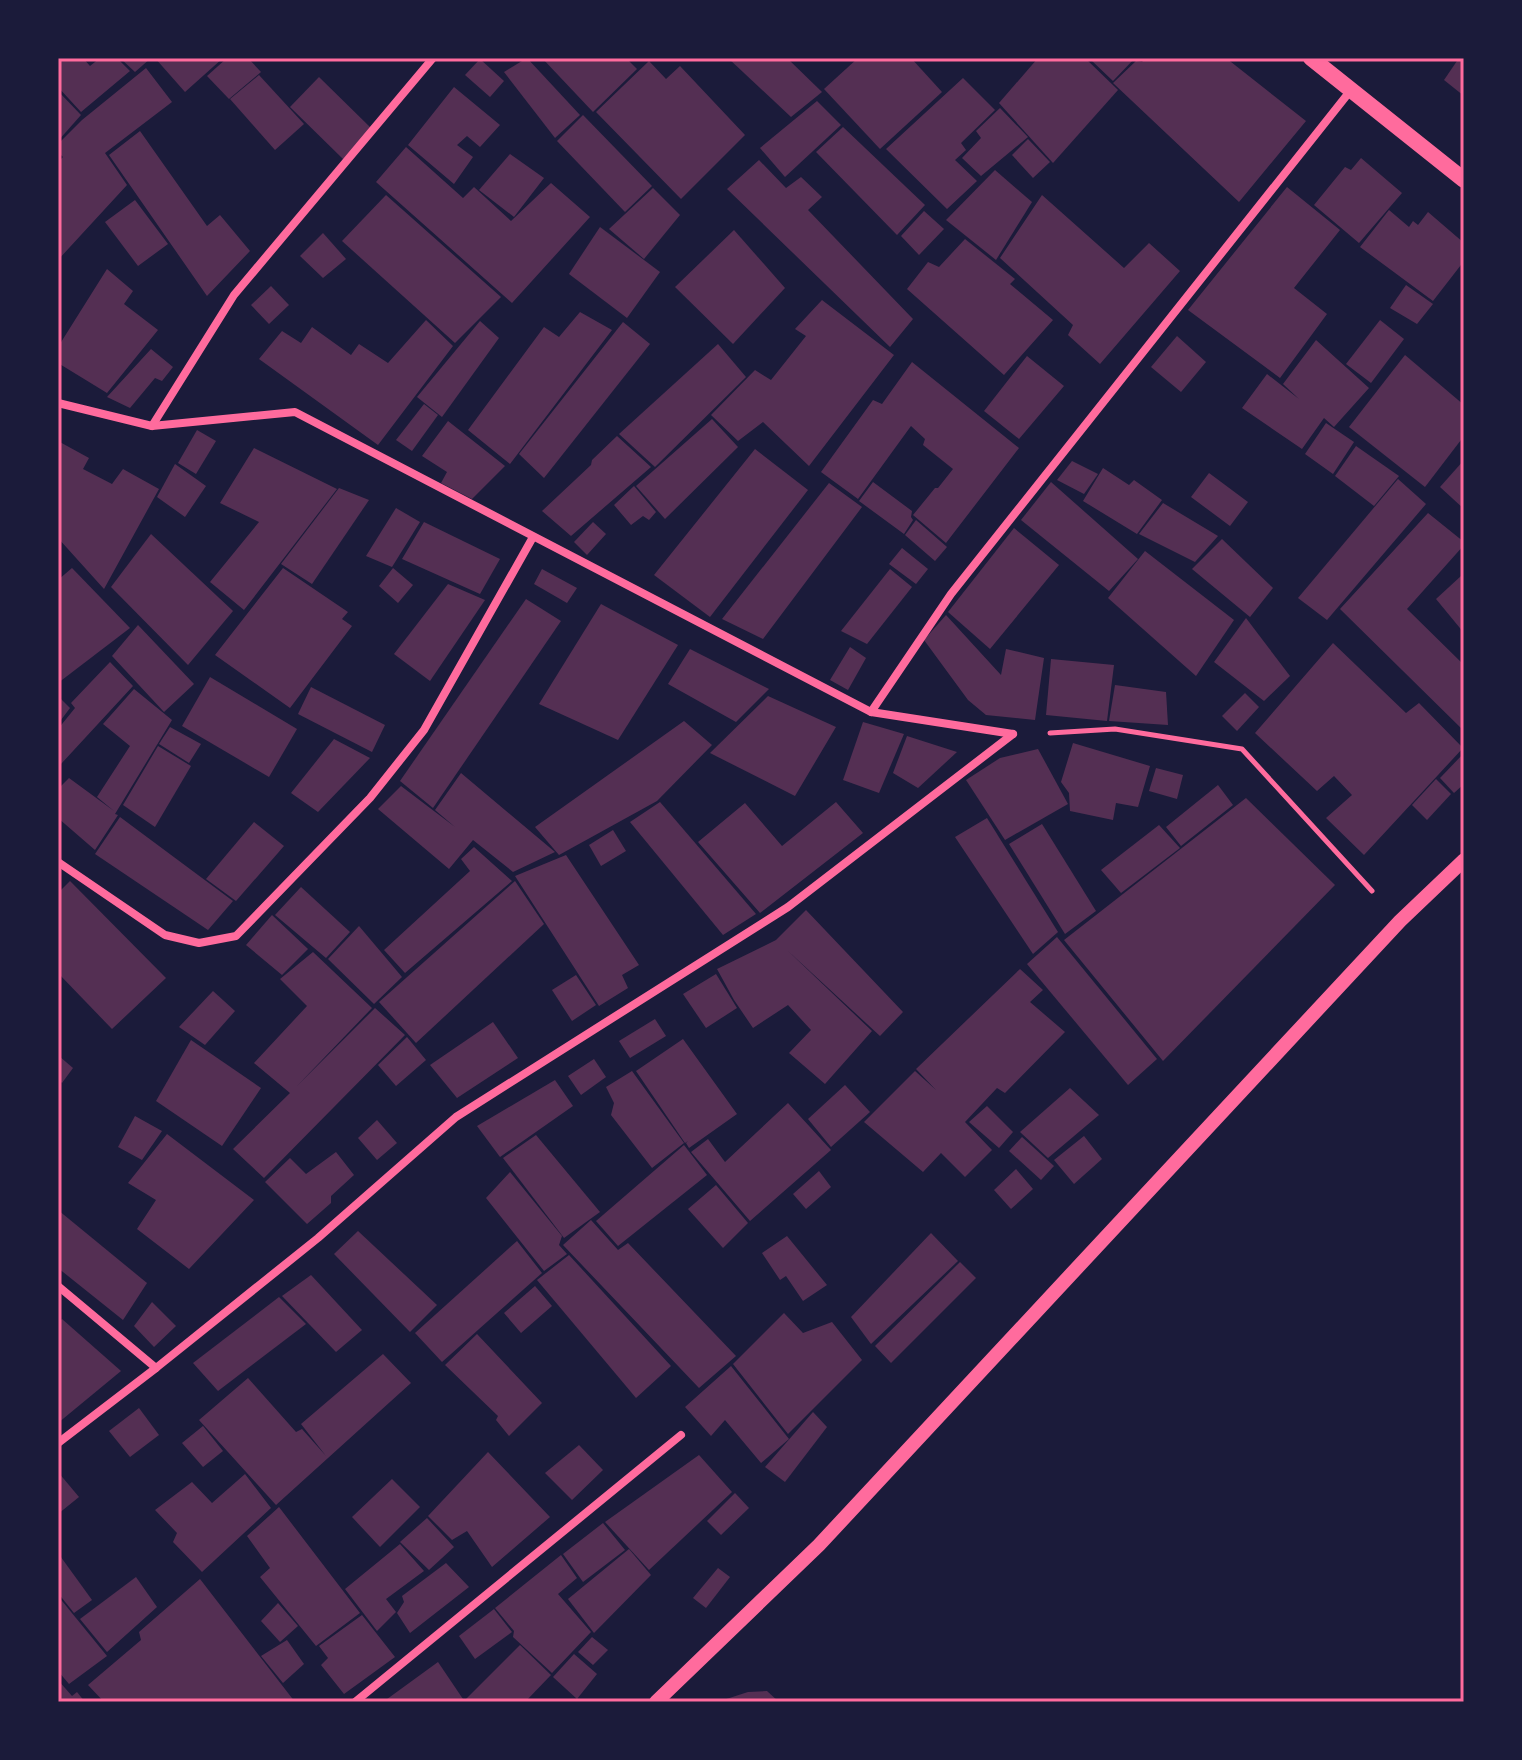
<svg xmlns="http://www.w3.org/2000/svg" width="1522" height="1760" viewBox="0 0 1522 1760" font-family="'PT Serif',serif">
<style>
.building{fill:#542f53}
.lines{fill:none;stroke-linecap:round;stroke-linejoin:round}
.path{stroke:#ff6b9d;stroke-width:5}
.minor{stroke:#ff6b9d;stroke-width:8}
.tertiary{stroke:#ff6b9d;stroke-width:14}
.secondary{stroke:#ff6b9d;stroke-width:16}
.neatline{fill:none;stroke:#ff6b9d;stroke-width:3}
</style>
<rect width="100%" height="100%" fill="#1b1b3a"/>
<g class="building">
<path d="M58 58H83L90 66 100 58H117L130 71 81 112 58 87Z"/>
<path d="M120 58H151L135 72Z"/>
<path d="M155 58H223L185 92Z"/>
<path d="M227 58H248L261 72 229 99 207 76Z"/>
<path d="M527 58 580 115 555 138 504 72Z"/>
<path d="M542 58H626L637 69 593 112Z"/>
<path d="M728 58H787L822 92 791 117Z"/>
<path d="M858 58H911L942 92 880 149 824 89Z"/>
<path d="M1038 58H1085L1118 90 1053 163 999 103Z"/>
<path d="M1093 58H1143L1140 61 1134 59 1113 81 1091 60Z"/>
<path d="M1146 58H1226L1306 121 1239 202 1113 83 1136 61 1142 62Z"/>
<path d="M1459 58H1464V96L1444 80Z"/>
<path d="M480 59 504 81 490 97 465 75Z"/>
<path d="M649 61 666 79 680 66 745 135 681 199 596 112Z"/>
<path d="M146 68 172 102 105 153 127 185 58 260V162L63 157 58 152V144L82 120Z"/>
<path d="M259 75 304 124 275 150 230 99Z"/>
<path d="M319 77 373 130 343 159 290 107Z"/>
<path d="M963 78 995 110 961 143 966 150 955 160 977 181 947 209 886 149Z"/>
<path d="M454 87 500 125 480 147 467 136 457 145 473 157 454 184 408 145Z"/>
<path d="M58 91 81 115 58 141Z"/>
<path d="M817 101 841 125 785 177 760 148Z"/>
<path d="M1000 108 1028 137 981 176 962 158 981 138 976 131Z"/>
<path d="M583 115 652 186 625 212 557 141Z"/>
<path d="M843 127 925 205 897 235 816 152Z"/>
<path d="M140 131 207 226 220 215 250 251 207 296 109 155Z"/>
<path d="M1028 139 1050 162 1033 178 1012 155Z"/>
<path d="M406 147 463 198 474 187 511 221 551 183 590 217 512 303 376 182Z"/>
<path d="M510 154 544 178 514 217 479 190Z"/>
<path d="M1361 158 1402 193 1359 243 1314 205 1345 167 1351 170Z"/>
<path d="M759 160 786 188 801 177 822 197 808 210 913 319 890 347 727 189Z"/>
<path d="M995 170 1032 202 996 260 946 220Z"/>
<path d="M1287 187 1340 230 1294 288 1327 314 1280 378 1188 310Z"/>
<path d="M653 188 680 215 644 259 609 229Z"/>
<path d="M386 195 501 297 455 343 342 241Z"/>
<path d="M1042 195 1124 268 1149 243 1180 271 1100 364 1068 335 1073 325 1000 258Z"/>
<path d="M135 200 168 244 138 266 105 222Z"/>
<path d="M1389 210 1409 227 1413 221 1418 225 1428 212 1464 243V261L1433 301 1360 247Z"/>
<path d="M924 211 944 229 919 255 901 236Z"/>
<path d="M600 227 660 272 627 318 569 274Z"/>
<path d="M734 230 785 288 733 344 675 287Z"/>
<path d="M323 233 346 259 323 278 300 256Z"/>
<path d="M965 239 1015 279 1010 284 1053 320 1004 375 907 289 928 262 939 267Z"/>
<path d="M107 269 133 291 124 304 158 330 107 393 58 363V347Z"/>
<path d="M1406 285 1433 304 1417 324 1390 308Z"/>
<path d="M271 286 289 305 269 324 251 305Z"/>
<path d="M822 300 894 355 809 466 763 422 738 441 711 415 755 370 771 380 806 336 795 329Z"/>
<path d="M580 312 612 330 510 464 468 430 544 327 559 337Z"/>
<path d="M426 320 453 346 378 445 259 359 282 331 301 343 312 327 351 355 359 344 388 363Z"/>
<path d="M1380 320 1404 339 1371 383 1346 364Z"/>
<path d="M480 321 499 338 442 417 417 397Z"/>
<path d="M623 322 650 344 544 478 519 454Z"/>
<path d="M1177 336 1206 362 1181 392 1151 367Z"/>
<path d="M1316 340 1369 388 1334 427 1324 418 1302 449 1242 408 1267 374 1299 399 1283 384Z"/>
<path d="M718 344 746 377 655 467 619 434Z"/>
<path d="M151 349 173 367 162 381 155 378 130 408 107 397Z"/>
<path d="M1405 355 1464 405V436L1425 487 1349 427Z"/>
<path d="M1027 356 1064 386 1019 439 984 411Z"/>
<path d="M912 362 1019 448 946 543 913 515 935 488H938L953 469 923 445 925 439 911 426 858 499 821 472 873 400 882 404Z"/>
<path d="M424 404 438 415 412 451 396 440Z"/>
<path d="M712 419 738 447 665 519 636 486Z"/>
<path d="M448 421 505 466 472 499 441 483 447 472 422 456Z"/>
<path d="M1326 423 1354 442 1333 474 1305 454Z"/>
<path d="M197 430 216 441 196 474 178 463Z"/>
<path d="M617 436 651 467 571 536 542 511 591 465 592 460Z"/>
<path d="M58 441 89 458 83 469 112 484 123 469 159 489 104 589 58 538Z"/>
<path d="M1356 446 1399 476 1374 506 1335 476Z"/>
<path d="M254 448 337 489 244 610 210 582 259 522 220 503Z"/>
<path d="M755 449 808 490 710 617 654 575Z"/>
<path d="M1464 460V509L1440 487Z"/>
<path d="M1072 461 1098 474 1084 494 1057 480Z"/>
<path d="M175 464 206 486 185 517 157 497Z"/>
<path d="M1103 468 1129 485 1134 480 1162 500 1137 534 1083 501Z"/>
<path d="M1209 473 1248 502 1230 526 1191 497Z"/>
<path d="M1398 479 1426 504 1327 620 1298 598Z"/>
<path d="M873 482 912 511 911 517 913 520 904 534 859 501Z"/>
<path d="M1051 482 1138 559 1109 591 1021 520Z"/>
<path d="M829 483 862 507 763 639 722 619Z"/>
<path d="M634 486 656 512 649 520 643 516 631 525 614 505Z"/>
<path d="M339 488 369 500 312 584 281 564Z"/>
<path d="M1163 503 1218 536 1195 562 1139 534Z"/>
<path d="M396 508 420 522 392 567 366 556Z"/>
<path d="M1428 513 1464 542V545L1407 609 1464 665V731L1340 609Z"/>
<path d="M916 520 947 547 935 561 905 535Z"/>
<path d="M424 522 500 559 480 594 402 559Z"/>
<path d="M593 522 606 534 587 555 574 542Z"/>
<path d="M1014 528 1059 565 990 649 948 612Z"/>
<path d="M151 534 233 611 188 665 111 587Z"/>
<path d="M1222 539 1273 588 1250 617 1192 569Z"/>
<path d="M902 548 928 569 916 584 889 564Z"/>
<path d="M1145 551 1234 620 1196 676 1108 598Z"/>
<path d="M72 568 130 628 58 683V580Z"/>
<path d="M283 568 348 612 342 619 352 626 290 708 215 655Z"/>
<path d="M393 568 413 585 398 603 379 586Z"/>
<path d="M542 569 577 588 567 603 534 584Z"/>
<path d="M890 569 912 587 867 644 841 631Z"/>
<path d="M1461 576 1464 580V633L1436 599Z"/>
<path d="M448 584 485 600 430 681 394 654Z"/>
<path d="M526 599 561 621 433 808 400 781Z"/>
<path d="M601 604 678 645 618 740 539 704Z"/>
<path d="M946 615 1001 675 1006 649 1044 658 1035 720 986 715 968 700 924 640Z"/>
<path d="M1246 618 1290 676 1264 701 1214 662Z"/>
<path d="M138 625 194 684 164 712 112 656Z"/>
<path d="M1333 643 1406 713 1419 703 1463 748 1364 855 1326 818 1352 795 1334 776 1317 791 1255 733Z"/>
<path d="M850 647 866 658 848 690 830 680Z"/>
<path d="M690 649 769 689 736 722 668 684Z"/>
<path d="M1051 659 1114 665 1107 721 1046 715Z"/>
<path d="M110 662 133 686 61 764 58 761V729L75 708 71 703Z"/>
<path d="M210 677 297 729 269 777 182 726Z"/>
<path d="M1115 685 1166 692 1168 725 1109 721Z"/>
<path d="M311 687 385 725 372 752 298 714Z"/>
<path d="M134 689 172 720 115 814 118 815 95 850 58 818V789L69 778 114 811 97 797 130 746 103 724Z"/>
<path d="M1245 693 1259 707 1237 731 1222 716Z"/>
<path d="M58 696 70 708 58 724Z"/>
<path d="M768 696 836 727 795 796 710 753Z"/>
<path d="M684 721 712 745 657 801 559 855 535 827Z"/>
<path d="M863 722 904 734 879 793 843 780Z"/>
<path d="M170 727 201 744 189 763 159 744Z"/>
<path d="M907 736 957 752 918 788 893 773Z"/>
<path d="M334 739 370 758 318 812 291 793Z"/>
<path d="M1073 743 1150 766 1138 807 1116 803 1113 820 1070 811 1069 793 1061 782Z"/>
<path d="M158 746 191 766 155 827 123 805Z"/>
<path d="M1038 749 1068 804 1005 840 966 780 1000 758Z"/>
<path d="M1464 753V784L1454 793 1440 778Z"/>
<path d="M1156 768 1183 775 1177 799 1149 791Z"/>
<path d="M461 773 555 852 513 872 473 840 449 869 378 809 401 786 455 827 435 810Z"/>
<path d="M1436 779 1451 794 1427 820 1412 805Z"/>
<path d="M1218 785 1233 805 1181 846 1166 827Z"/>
<path d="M1246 798 1335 885 1163 1061 1064 940Z"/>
<path d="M660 802 756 914 723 935 630 822Z"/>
<path d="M836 802 863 833 760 913 698 842 745 803 782 846Z"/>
<path d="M120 817 233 901 208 930 95 854Z"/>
<path d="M987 818 1058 932 1033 954 955 837Z"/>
<path d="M254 822 284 846 236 901 206 879Z"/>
<path d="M1042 824 1096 911 1065 934 1009 844Z"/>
<path d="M1159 825 1180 848 1121 893 1101 870Z"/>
<path d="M613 830 626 851 601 866 589 845Z"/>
<path d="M474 847 512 881 405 973 384 950 470 871 461 859Z"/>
<path d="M566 855 639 965 622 975 628 988 599 1006 515 876Z"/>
<path d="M70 881 166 978 112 1029 58 973V893Z"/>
<path d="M515 881 544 924 416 1043 379 1002Z"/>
<path d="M301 887 350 932 326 958 275 915Z"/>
<path d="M806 910 903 1012 880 1036 787 950 872 1031 825 1084 789 1053 811 1030 788 1005 753 1028 734 1000 717 969 776 940Z"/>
<path d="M272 915 308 949 282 975 246 945Z"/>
<path d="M359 926 402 977 374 1004 328 959Z"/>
<path d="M1057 937 1157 1059 1128 1085 1027 964Z"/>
<path d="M313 952 372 1008 297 1086 375 1008 405 1035 264 1178 233 1149 290 1093 254 1063 307 1006 280 979Z"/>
<path d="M1020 969 1043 990 1030 1002 1065 1032 1005 1093 997 1088 965 1122 992 1150 965 1177 941 1153 923 1172 864 1122 915 1071 936 1090 916 1069Z"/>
<path d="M716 974 737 1008 706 1028 683 994Z"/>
<path d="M576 975 596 1005 572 1021 552 990Z"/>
<path d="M213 991 235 1011 205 1045 179 1027Z"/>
<path d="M655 1019 666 1036 630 1058 619 1041Z"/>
<path d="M493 1022 518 1058 457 1098 430 1065Z"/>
<path d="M407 1037 426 1060 396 1086 378 1065Z"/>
<path d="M683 1039 737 1114 689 1148 686 1143 688 1141 685 1143 636 1071Z"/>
<path d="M191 1040 261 1088 222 1146 156 1101Z"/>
<path d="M59 1056 73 1068 62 1083 58 1079Z"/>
<path d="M594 1059 606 1077 581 1095 568 1076Z"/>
<path d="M632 1071 684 1143 652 1168 611 1115 614 1103 606 1087Z"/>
<path d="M555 1080 573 1106 500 1157 477 1126Z"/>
<path d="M845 1085 870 1112 831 1147 808 1119Z"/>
<path d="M1070 1088 1099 1115 1048 1158 1020 1132Z"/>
<path d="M788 1103 831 1150 750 1221 691 1152 708 1139 725 1162Z"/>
<path d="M987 1106 1013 1132 999 1148 969 1122Z"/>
<path d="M135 1116 162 1131 142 1160 118 1147Z"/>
<path d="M377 1120 397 1143 377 1160 358 1138Z"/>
<path d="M167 1134 254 1200 189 1269 137 1229 156 1200 128 1183Z"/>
<path d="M536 1135 600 1212 564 1238 503 1158Z"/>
<path d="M1084 1136 1102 1159 1074 1184 1054 1160Z"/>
<path d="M1022 1137 1054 1166 1041 1180 1009 1151Z"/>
<path d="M684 1145 707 1175 618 1246 596 1221Z"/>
<path d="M336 1152 354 1175 331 1196V1203L307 1224 265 1182 290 1158 306 1174Z"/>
<path d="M1016 1169 1033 1189 1011 1209 994 1190Z"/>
<path d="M819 1171 831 1187 806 1209 793 1194Z"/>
<path d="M510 1172 562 1236 559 1245 567 1254 544 1271 486 1198Z"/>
<path d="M716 1185 748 1223 723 1248 688 1209Z"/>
<path d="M58 1210 147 1283 123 1320 58 1268Z"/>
<path d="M591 1220 618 1250 628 1243 736 1356 699 1388 563 1245Z"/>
<path d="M358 1231 437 1305 410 1332 334 1254Z"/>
<path d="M931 1233 958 1261 871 1344 851 1317Z"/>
<path d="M787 1236 827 1285 803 1301 786 1276 780 1280 762 1253Z"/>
<path d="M517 1241 542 1273 442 1362 415 1333Z"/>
<path d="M569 1255 671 1366 636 1398 537 1280Z"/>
<path d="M960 1262 976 1278 891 1363 875 1346Z"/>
<path d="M311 1275 362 1330 336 1352 282 1296Z"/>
<path d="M535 1286 552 1306 521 1333 504 1313Z"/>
<path d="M279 1297 306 1324 218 1391 193 1363Z"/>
<path d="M152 1302 176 1326 154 1347 134 1326Z"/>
<path d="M784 1313 803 1333 832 1322 862 1360 788 1434 733 1364Z"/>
<path d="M62 1319 121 1371 58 1423V1323Z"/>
<path d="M477 1334 542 1403 509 1436 496 1420 498 1416 445 1365Z"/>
<path d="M383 1354 411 1383 276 1505 199 1420 248 1378 296 1432 302 1429 326 1456 301 1424Z"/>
<path d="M731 1366 789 1439 761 1463 725 1420 711 1436 685 1407Z"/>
<path d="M139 1408 159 1435 130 1457 109 1431Z"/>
<path d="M813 1412 827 1427 785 1482 765 1467Z"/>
<path d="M203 1426 223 1451 203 1467 182 1443Z"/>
<path d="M579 1445 603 1470 572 1500 545 1473Z"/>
<path d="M488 1452 550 1517 492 1567 467 1531 452 1540 428 1516Z"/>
<path d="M699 1455 732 1492 649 1570 605 1522Z"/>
<path d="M58 1472 79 1497 58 1514Z"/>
<path d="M245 1474 271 1508 202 1572 173 1542 177 1533 155 1510 192 1482 212 1503Z"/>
<path d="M392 1479 420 1507 380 1547 352 1517Z"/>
<path d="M735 1493 749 1508 721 1535 707 1521Z"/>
<path d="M279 1507 360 1613 316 1646 260 1577 270 1568 247 1536Z"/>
<path d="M427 1518 454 1547 429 1570 400 1542Z"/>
<path d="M603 1523 625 1550 583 1582 563 1554Z"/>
<path d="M400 1544 424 1571 386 1599 396 1612 377 1631 345 1589Z"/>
<path d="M629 1549 651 1575 594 1633 568 1599Z"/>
<path d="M58 1553 92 1600 74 1613 58 1593Z"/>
<path d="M561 1555 577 1578 558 1594 591 1632 552 1673 513 1637 514 1631 495 1608Z"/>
<path d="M446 1563 469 1587 410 1633 397 1613 404 1602 402 1596Z"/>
<path d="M718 1568 730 1577 706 1608 693 1598Z"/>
<path d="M136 1577 157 1607 107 1652 80 1619Z"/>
<path d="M200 1579 295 1702H104L88 1685 141 1640 139 1632Z"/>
<path d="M58 1596 107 1656 69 1684 58 1671Z"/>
<path d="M278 1603 298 1626 280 1642 261 1621Z"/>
<path d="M494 1609 512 1632 475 1659 459 1636Z"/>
<path d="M362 1615 395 1657 344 1694 321 1665 328 1658 319 1646Z"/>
<path d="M592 1637 608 1650 593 1665 578 1652Z"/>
<path d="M287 1640 304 1664 283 1683 261 1656Z"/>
<path d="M520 1645 551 1675 525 1702H469L466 1699Z"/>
<path d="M574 1654 597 1674 577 1699 553 1677Z"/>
<path d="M438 1662 465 1702H383Z"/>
<path d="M58 1680 72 1696 77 1692 85 1702H58Z"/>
<path d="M767 1691 779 1702H717L748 1692Z"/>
</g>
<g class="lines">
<path class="path" d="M1050 733 1115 729 1242 749 1372 891"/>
<g class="minor">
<path d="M58 403 152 426 295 412 871 712 1013 734"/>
<path d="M152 426 234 295 433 58"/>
<path d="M871 712 951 594 1351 90"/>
<path d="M58 862 165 935 199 943 236 936 370 798 424 730 533 537"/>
<path d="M58 1286 156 1368"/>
<path d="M58 1443 156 1368 318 1238 456 1117 788 907 1013 734"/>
<path d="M355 1702 681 1435"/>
</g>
<path class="tertiary" d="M656 1702 819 1545 1400 921 1464 860"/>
<path class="secondary" d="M1311 58 1464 180"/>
</g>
<rect width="1522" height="1760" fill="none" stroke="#1b1b3a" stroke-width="120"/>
<rect x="60" y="60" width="1402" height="1640" class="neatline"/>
</svg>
